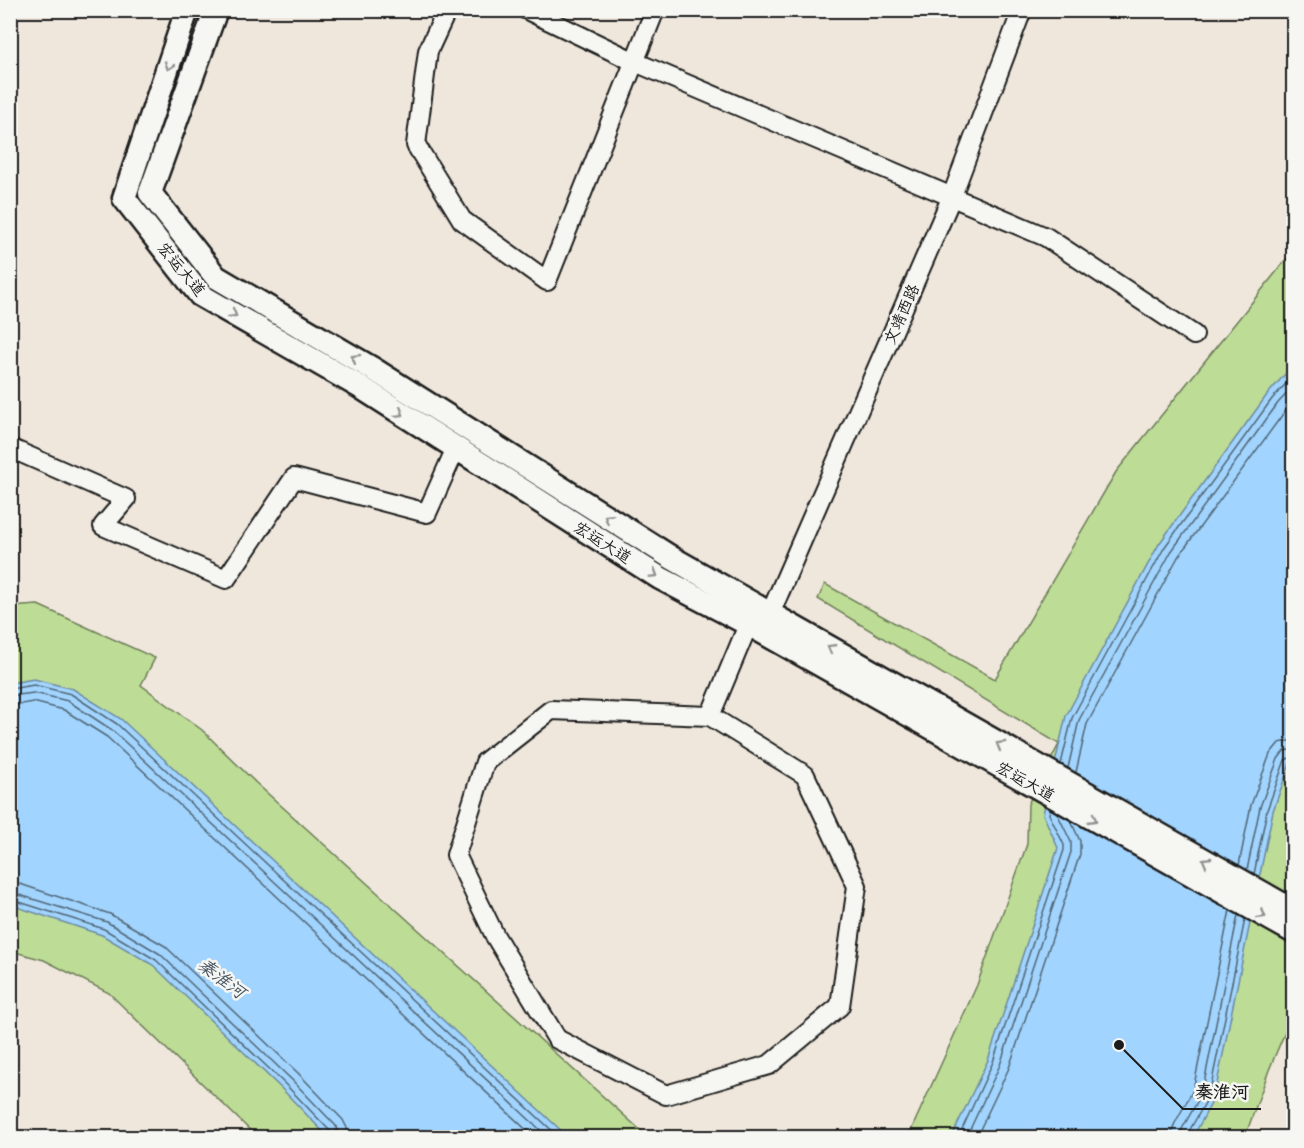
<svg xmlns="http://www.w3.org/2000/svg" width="1304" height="1148" viewBox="0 0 1304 1148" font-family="'Patrick Hand','LXGW WenKai TC',sans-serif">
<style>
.green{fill:#bddc95;stroke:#6c7c58;stroke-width:1.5}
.water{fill:#a1d4fe;stroke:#6c8aa4;stroke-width:1.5}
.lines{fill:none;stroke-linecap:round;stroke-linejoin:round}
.shore{stroke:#516676;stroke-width:1.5}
.minor-casing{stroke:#1c1c1c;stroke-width:22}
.major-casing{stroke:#1c1c1c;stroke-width:27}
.minor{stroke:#f6f6f2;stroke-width:18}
.major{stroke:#f6f6f2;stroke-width:22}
.oneway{stroke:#949492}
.labels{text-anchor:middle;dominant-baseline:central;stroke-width:5;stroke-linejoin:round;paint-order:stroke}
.street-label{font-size:16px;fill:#1c1c1c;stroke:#f6f6f2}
.water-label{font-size:18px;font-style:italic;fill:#445360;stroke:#f6f6f2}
.leader{fill:none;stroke:#1c1c1c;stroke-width:2}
.callout-dot{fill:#1c1c1c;stroke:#f6f6f2;stroke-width:2}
.callout-label{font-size:18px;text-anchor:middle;font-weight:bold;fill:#1c1c1c;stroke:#f6f6f2;stroke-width:5;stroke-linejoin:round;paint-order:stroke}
</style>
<rect width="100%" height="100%" fill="#efe7dc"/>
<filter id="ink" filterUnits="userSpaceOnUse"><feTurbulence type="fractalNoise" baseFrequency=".0167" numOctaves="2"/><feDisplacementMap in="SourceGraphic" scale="12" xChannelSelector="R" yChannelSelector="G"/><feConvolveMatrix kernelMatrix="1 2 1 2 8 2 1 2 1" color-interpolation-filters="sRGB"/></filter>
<g filter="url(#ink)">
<g class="green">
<path d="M1293 251V1013L1269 1070 1245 1137H908L977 985 1027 844 1028 804 1059 744 818 599 825 584 995 679 1116 472Z"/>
<path d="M38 605 155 658 141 685 202 730 256 783 648 1137H257L109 993 44 960 11 951 10 607Z"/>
</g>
<g class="water">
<path d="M1293 365V755L1273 811 1214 1098 1193 1137 951 1138 988 1060 1058 848 1043 814 1066 716 1159 544 1267 395Z"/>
<path d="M34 679 73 689 121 719 568 1137H328L282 1089 153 965 102 935 11 905V683Z"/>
</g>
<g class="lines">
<g class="shore">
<path d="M10 689 34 685 71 694 117 724 560 1138"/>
<path d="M10 696 34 693 68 701 112 730 549 1138"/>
<path d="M10 706 33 702 64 710 107 737 535 1138"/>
<path d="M1061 764 1072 718 1164 548 1272 399 1294 375"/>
<path d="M1068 768 1079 720 1171 552 1278 403 1294 386"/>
<path d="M1076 772 1087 724 1178 557 1294 399"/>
<path d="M1239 865 1251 805 1270 754 1279 743 1294 740"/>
<path d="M1247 870 1260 807 1278 759 1284 751 1294 749"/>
<path d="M1254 874 1267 810 1285 760 1294 756"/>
<path d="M10 883 20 884 110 914 165 946 298 1073 343 1120 347 1128 348 1138"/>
<path d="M10 892 107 922 160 954 292 1080 336 1126 339 1138"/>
<path d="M10 899 104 929 156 960 286 1085 330 1131 332 1138"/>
<path d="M958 1138 993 1062 1064 850V845L1049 814 1050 809"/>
<path d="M966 1138 1000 1065 1071 852V842L1057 813"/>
<path d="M976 1138 1009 1068 1080 854V841L1071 821"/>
<path d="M1171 1138 1174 1125 1193 1090 1230 910"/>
<path d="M1180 1138 1182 1129 1202 1093 1238 915"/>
<path d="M1188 1138V1133L1209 1096 1245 919"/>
</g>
<g class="minor-casing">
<g id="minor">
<path d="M447 10 428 51 416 145 462 220 547 281 655 10"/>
<path d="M527 10 635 62 1046 237 1194 335"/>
<path d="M10 448 126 499 103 526 226 579 294 478 427 513 456 448"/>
<path d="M770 614 952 196 1022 10"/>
<path d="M710 716 551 710 485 762 456 855 495 936 557 1039 666 1095 769 1065 840 1006 857 886 805 775 710 716 753 613"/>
</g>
</g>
<g class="major-casing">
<g id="major">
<path d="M187 10 124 198 200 295 362 388 660 578 748 624 1294 932"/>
<path d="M216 10 150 193 216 277 373 369 672 558 1294 911"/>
</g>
</g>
<use href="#minor" class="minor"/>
<use href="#major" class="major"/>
</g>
<defs><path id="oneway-chevron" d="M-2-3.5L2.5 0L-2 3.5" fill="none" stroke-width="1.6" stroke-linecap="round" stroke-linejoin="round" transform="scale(1.5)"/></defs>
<g class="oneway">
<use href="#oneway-chevron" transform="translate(169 66) rotate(109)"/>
<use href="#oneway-chevron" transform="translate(233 314) rotate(30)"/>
<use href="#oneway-chevron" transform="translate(355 358) rotate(-150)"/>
<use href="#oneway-chevron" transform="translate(400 413) rotate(32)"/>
<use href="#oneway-chevron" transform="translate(608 518) rotate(-148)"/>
<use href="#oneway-chevron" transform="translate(654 574) rotate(32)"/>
<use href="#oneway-chevron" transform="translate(831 648) rotate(-150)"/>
<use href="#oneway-chevron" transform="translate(1000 745) rotate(-150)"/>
<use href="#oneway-chevron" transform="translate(1093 819) rotate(30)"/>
<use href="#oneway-chevron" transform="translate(1206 861) rotate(-150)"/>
<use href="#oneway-chevron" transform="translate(1262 915) rotate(30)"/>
</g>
</g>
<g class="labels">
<g class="street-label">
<text transform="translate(182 269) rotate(50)">宏运大道</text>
<text transform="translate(901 314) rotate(-66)">文靖西路</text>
<text transform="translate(603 542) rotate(32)">宏运大道</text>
<text transform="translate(1026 781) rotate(29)">宏运大道</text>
</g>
<g class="water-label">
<text transform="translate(222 978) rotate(37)">秦淮河</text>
</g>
</g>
<path class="leader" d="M1119 1045L1183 1109H1261"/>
<circle class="callout-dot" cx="1119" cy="1045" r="6"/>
<g class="callout-label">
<text x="1222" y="1098">秦淮河</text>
</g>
<rect width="1304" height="1148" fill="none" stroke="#f6f6f2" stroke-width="36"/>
<rect x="18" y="18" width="1268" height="1112" fill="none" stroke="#1c1c1c" stroke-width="2" filter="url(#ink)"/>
</svg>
